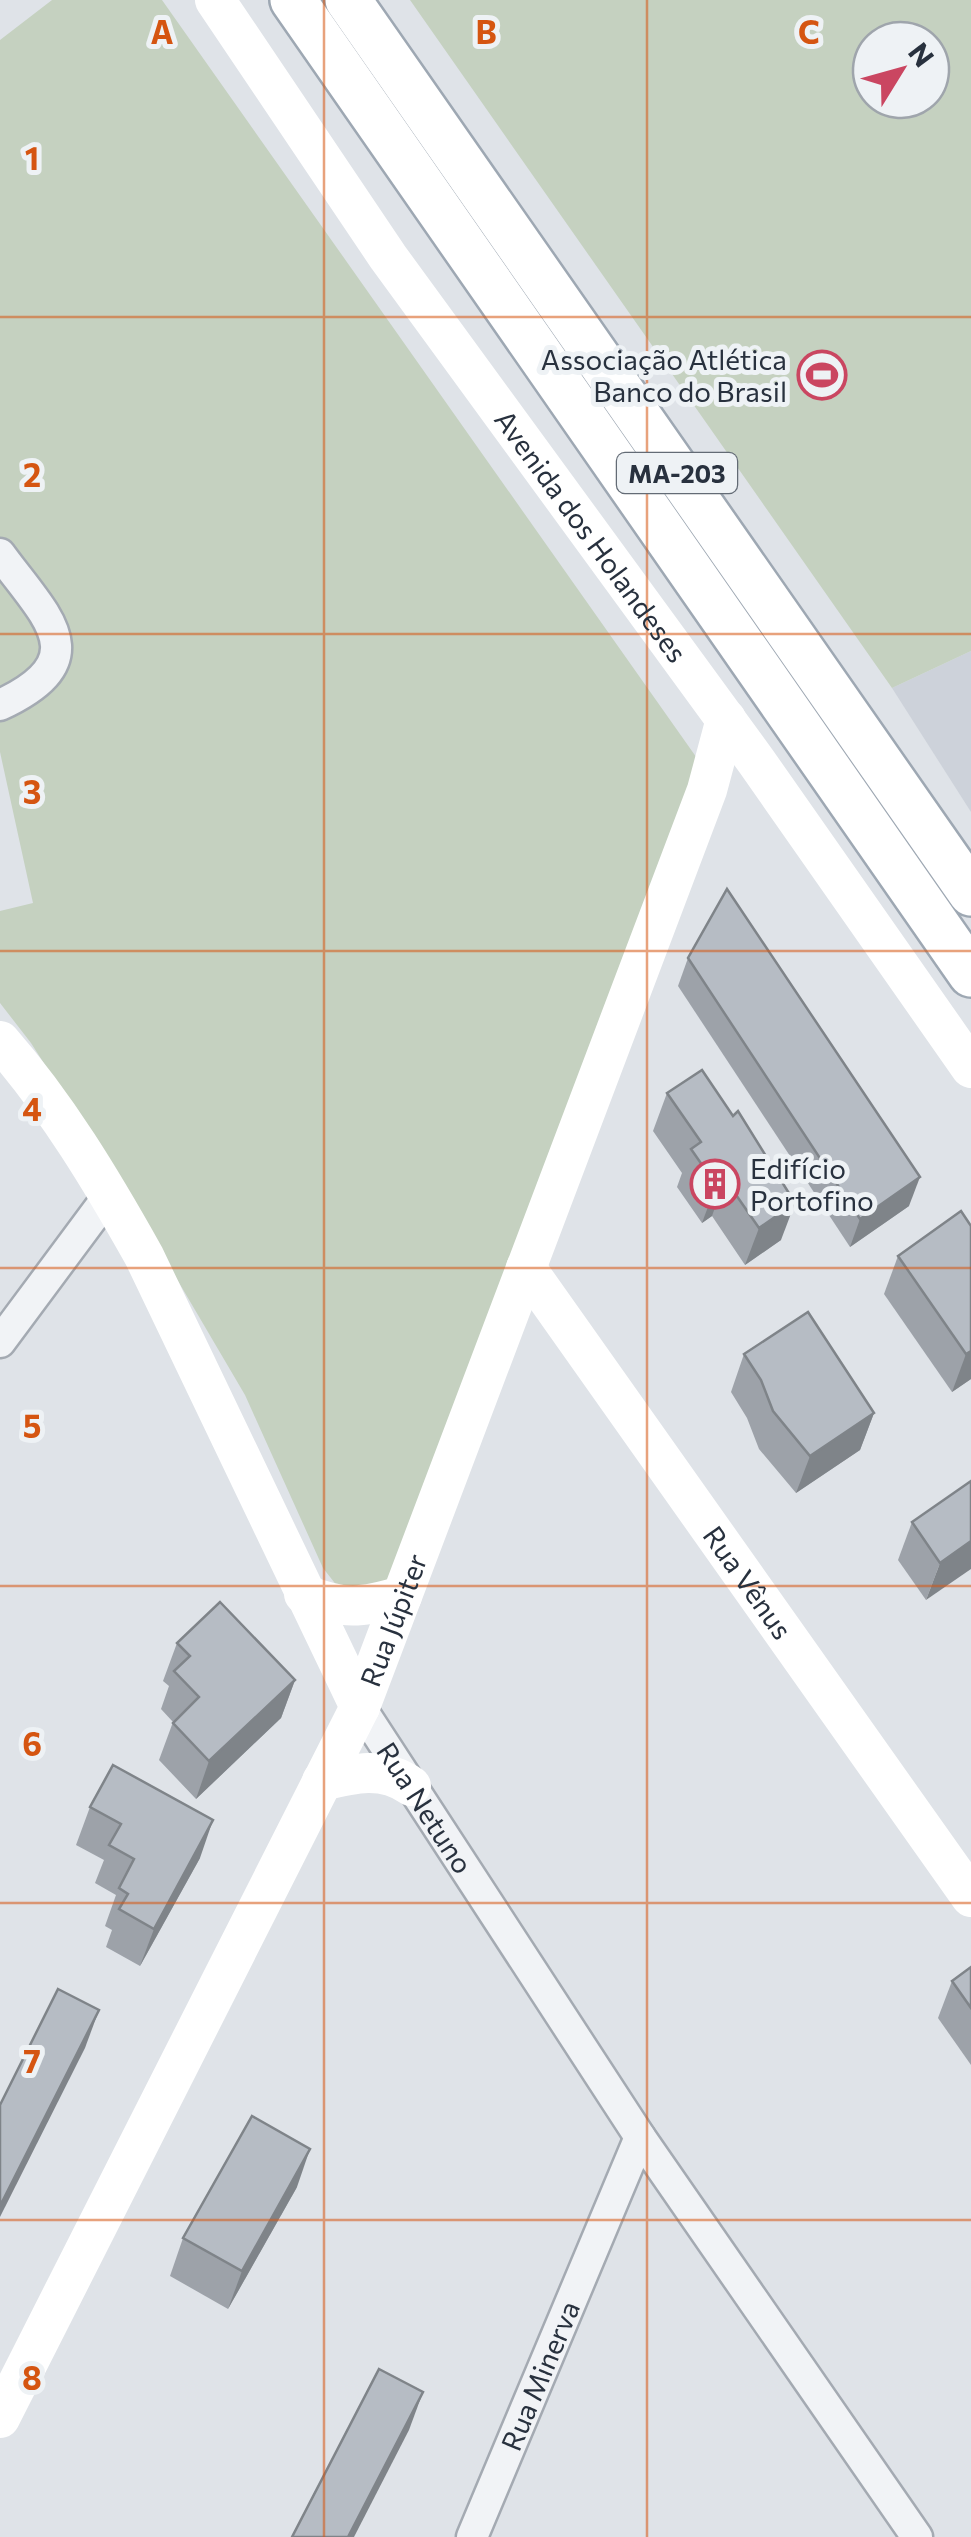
<svg xmlns="http://www.w3.org/2000/svg" width="971" height="2537" viewBox="0 0 971 2537" font-family="Commissioner,sans-serif">
<style>
.built{fill:#cdd2da}
.green{fill:#c5d1c0;fill-rule:evenodd}
.lines{fill:none;stroke-linecap:round;stroke-linejoin:round}
.street-casing{stroke:#a4aab2;stroke-width:35}
.primary-casing{stroke:#9ea8b3;stroke-width:50}
.street{stroke:#f1f3f6;stroke-width:30}
.secondary{stroke:#fff;stroke-width:40}
.primary{stroke:#fff;stroke-width:45}
.wall{fill:#9da2a9}
.shaded-wall{fill:#7f8489}
.building{fill:#b6bcc4;stroke:#7f8489;stroke-width:2.5}
.grid{fill:none;stroke:#d55511;stroke-width:2.5;stroke-opacity:0.55}
.labels{text-anchor:middle;dominant-baseline:central;stroke-width:10;stroke-linejoin:round;paint-order:stroke}
.shield{fill:#eef2f5;stroke:#636b75;stroke-width:2.5}
.shield-label{font-size:25px;font-weight:bold;fill:#28313e}
.poi-label{font-size:28px;fill:#28313e;stroke:#eef2f5;text-anchor:end}
.street-label{font-size:28px;fill:#28313e;stroke:#eef2f5}
.grid-label{font-size:32px;text-anchor:middle;font-weight:bold;fill:#d55511;stroke:#eef2f5;stroke-width:10;stroke-linejoin:round;paint-order:stroke}
</style>
<rect width="100%" height="100%" fill="#dfe3e8"/>
<path class="built" d="M971 651V812L892 688Z"/>
<g class="green">
<path d="M52 0H162L699 761 389 1590 341 1591 323 1568 245 1395 121 1184 31 1043 0 1003V911L33 903 0 752V40Z"/>
<path d="M410 0H971V651L892 688ZM931 40V100H871V40Z"/>
</g>
<g class="lines">
<g class="street-casing">
<g id="street">
<path d="M0 554C46 617 99 659 0 705"/>
<path d="M0 1342 110 1194"/>
<path id="s1" d="M360 1707 640 2137 917 2537"/>
<path id="s2" d="M472 2537 640 2137"/>
</g>
</g>
<g class="primary-casing">
<g id="primary">
<path d="M293 0 971 974"/>
<path d="M348 0 971 893"/>
</g>
</g>
<use href="#street" class="street"/>
<g class="secondary">
<path id="s3" d="M215 0 388 257 756 761 971 1068"/>
<path d="M0 1041C57 1106 102 1181 144 1256L360 1707"/>
<path id="s4" d="M526 1268 971 1897"/>
<path d="M304 1594C343 1610 362 1608 402 1596"/>
<path d="M322 1781C354 1773 383 1766 411 1786"/>
<path id="s5" d="M0 2418 360 1707 707 790 726 719"/>
</g>
<use href="#primary" class="primary"/>
</g>
<g class="wall">
<path d="M688 958 909 1206 850 1247 678 986Z"/>
<path d="M667 1093 781 1240 745 1265 712 1216 702 1223 677 1187 682 1173 653 1131Z"/>
<path d="M971 1226V1379L952 1392 884 1294 898 1256Z"/>
<path d="M744 1354 874 1413 860 1450 796 1493 759 1449 747 1418 731 1392Z"/>
<path d="M971 1481 926 1600 898 1560 912 1522Z"/>
<path d="M177 1643 295 1680 281 1718 196 1799 159 1760 173 1722 161 1709 169 1686 163 1681Z"/>
<path d="M90 1807 200 1858 140 1966 106 1947 112 1930 105 1926 116 1895 95 1883 104 1860 76 1845Z"/>
<path d="M971 1967V2065L938 2018 952 1981Z"/>
<path d="M297 2187 228 2309 170 2276 183 2238Z"/>
</g>
<g class="shaded-wall">
<path d="M920 1177 909 1206 850 1247 860 1219Z"/>
<path d="M725 1179 712 1216 702 1223 716 1185Z"/>
<path d="M795 1203 781 1240 745 1265 759 1228Z"/>
<path d="M971 1351V1379L952 1392 966 1354Z"/>
<path d="M874 1413 860 1450 796 1493 810 1456Z"/>
<path d="M971 1541V1569L926 1600 940 1563Z"/>
<path d="M295 1680 281 1718 196 1799 209 1761Z"/>
<path d="M213 1820 200 1858 140 1966 154 1929Z"/>
<path d="M99 2010 85 2048 0 2217V2206Z"/>
<path d="M310 2149 297 2187 228 2309 242 2271Z"/>
<path d="M423 2392 409 2430 354 2537H348Z"/>
</g>
<g class="building">
<path d="M727 889 920 1177 860 1219 688 958Z"/>
<path d="M702 1070 733 1116 738 1111 795 1203 759 1228 725 1179 716 1185 691 1149 701 1142 667 1093Z"/>
<path d="M961 1211 971 1226V1351L966 1354 898 1256Z"/>
<path d="M808 1312 874 1413 810 1456 773 1411 761 1380 744 1354Z"/>
<path d="M971 1481V1541L940 1563 912 1522Z"/>
<path d="M220 1602 295 1680 209 1761 173 1723 199 1697 174 1671 190 1656 177 1643Z"/>
<path d="M113 1765 213 1820 154 1929 119 1909 128 1894 119 1888 134 1859 109 1845 121 1824 90 1807Z"/>
<path d="M971 1967V2008L952 1981Z"/>
<path d="M58 1989 99 2010 0 2206V2105Z"/>
<path d="M252 2116 310 2149 242 2271 183 2238Z"/>
<path d="M379 2369 423 2392 348 2537H292Z"/>
</g>
<path class="grid" d="M324 0V2537M647 0V2537M0 317H971M0 634H971M0 951H971M0 1268H971M0 1586H971M0 1903H971M0 2220H971"/>
<defs>
<g id="stadium-ring" transform="scale(2.5)"><circle r="9.5" fill="#eef2f5" stroke="#ca4661" stroke-width="1.5"/><path d="M0-5a6.5 5 0 1 0 0 10a6.5 5 0 1 0 0-10ZM-3.5-1.8h7v3.6h-7Z" fill="#ca4661"/></g>
<g id="building-ring" transform="scale(2.5)"><circle r="9.5" fill="#eef2f5" stroke="#ca4661" stroke-width="1.5"/><path d="M-4-6H4V6H1V3H-1V6H-4ZM-2.5-4.3h1.7v1.8h-1.7ZM.8-4.3h1.7v1.8H.8ZM-2.5-1h1.7V.8h-1.7ZM.8-1h1.7V.8H.8Z" fill="#ca4661"/></g>
</defs>
<g fill-rule="evenodd">
<use href="#stadium-ring" x="822" y="375"/>
<use href="#building-ring" x="715" y="1184"/>
</g>
<g class="labels">
<rect class="shield" x="617" y="453" width="120" height="40" rx="8"/>
<g class="shield-label">
<text x="677" y="473">MA-203</text>
</g>
<g class="poi-label">
<text x="787" y="359">Associação Atlética<tspan x="787" dy="32">Banco do Brasil</tspan></text>
<text x="750" y="1168" text-anchor="start">Edifício<tspan x="750" dy="32">Portofino</tspan></text>
</g>
<g class="street-label">
<text stroke="none"><textPath href="#s3" startOffset="655">Avenida dos Holandeses</textPath></text>
<text stroke="none"><textPath href="#s4" startOffset="385">Rua Vênus</textPath></text>
<text stroke="none"><textPath href="#s5" startOffset="890">Rua Júpiter</textPath></text>
<text stroke="none"><textPath href="#s1" startOffset="120">Rua Netuno</textPath></text>
<text stroke="none"><textPath href="#s2" startOffset="175">Rua Minerva</textPath></text>
</g>
</g>
<g class="grid-label">
<text x="162" y="44">A</text>
<text x="486" y="44">B</text>
<text x="809" y="44">C</text>
<text x="32" y="170">1</text>
<text x="32" y="487">2</text>
<text x="32" y="804">3</text>
<text x="32" y="1121">4</text>
<text x="32" y="1438">5</text>
<text x="32" y="1756">6</text>
<text x="32" y="2073">7</text>
<text x="32" y="2390">8</text>
</g>
<g transform="translate(901 70) rotate(53)"><circle r="48" fill="#eef2f5" stroke="#9fa5ac" stroke-width="2.5"/>
<path d="M0-8L18 38L0 25L-18 38Z" fill="#ca4661"/>
<text y="-15" font-size="28" font-weight="bold" text-anchor="middle" fill="#28313e">N</text>
</g>
</svg>
